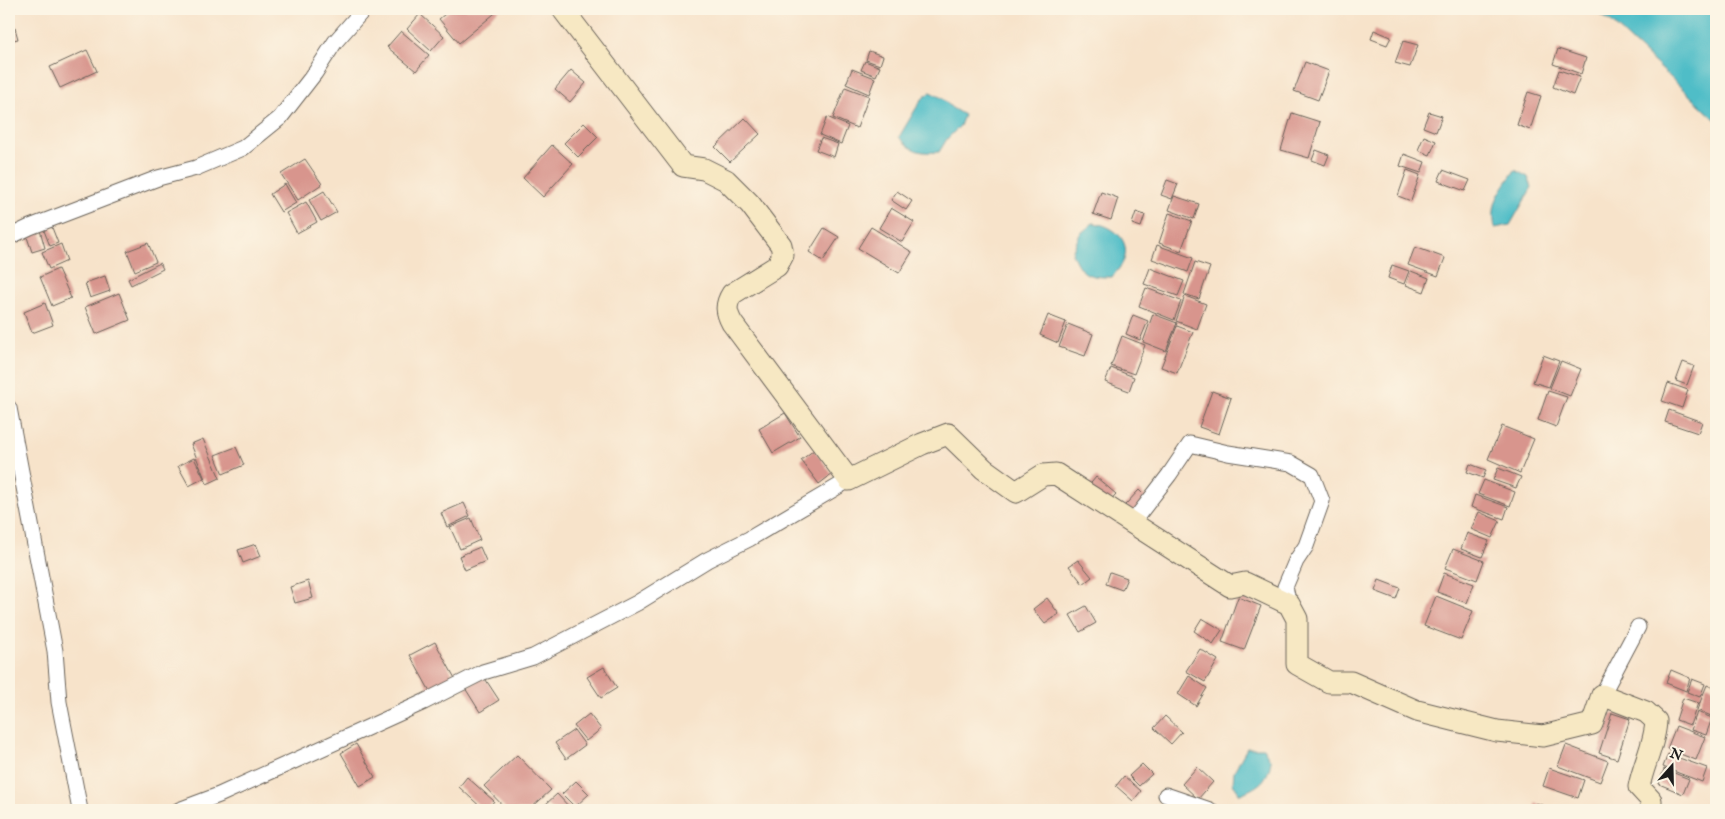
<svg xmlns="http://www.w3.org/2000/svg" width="1725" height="819" viewBox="0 0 1725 819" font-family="'IM FELL English',serif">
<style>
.water{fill:#4fbdc7;stroke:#366c72}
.building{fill:#d8958d}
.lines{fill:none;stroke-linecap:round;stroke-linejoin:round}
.minor-casing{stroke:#696259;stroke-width:17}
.secondary-casing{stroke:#696259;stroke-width:23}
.minor{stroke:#fff;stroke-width:15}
.secondary{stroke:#f7e8c3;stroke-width:21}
</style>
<rect width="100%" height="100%" fill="#fcf5e5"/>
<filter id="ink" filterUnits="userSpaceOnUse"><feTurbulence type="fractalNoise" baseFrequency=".02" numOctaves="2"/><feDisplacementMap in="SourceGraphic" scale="10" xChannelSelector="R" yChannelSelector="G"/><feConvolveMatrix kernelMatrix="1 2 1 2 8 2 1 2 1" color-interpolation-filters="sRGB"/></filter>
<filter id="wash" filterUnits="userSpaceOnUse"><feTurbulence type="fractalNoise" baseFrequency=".0096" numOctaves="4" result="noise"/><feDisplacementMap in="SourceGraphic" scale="20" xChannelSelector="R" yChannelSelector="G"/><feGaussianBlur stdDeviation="1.12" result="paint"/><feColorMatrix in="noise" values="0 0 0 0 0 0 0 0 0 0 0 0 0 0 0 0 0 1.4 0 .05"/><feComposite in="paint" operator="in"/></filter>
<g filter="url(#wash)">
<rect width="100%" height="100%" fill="#f7e3ca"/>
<g class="water">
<path d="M1592 9H1716V120L1610 21Z"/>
<path d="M930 92 942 98 952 108 964 115 960 126 947 139 939 152C919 153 913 152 899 137L921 100Z"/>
<path d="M1515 170 1528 177 1532 187 1510 225 1495 228C1490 201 1501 191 1515 170Z"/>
<path d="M1093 223C1112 225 1131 239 1124 260 1121 267 1116 272 1112 277 1089 277 1081 276 1072 253L1080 234Z"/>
<path d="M1247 748H1263L1271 761C1268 781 1258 787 1240 794L1233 784 1234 771Z"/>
</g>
<g id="blocks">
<g class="building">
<path d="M451 9H500L459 43 439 19Z"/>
<path d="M420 14 444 36 431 51 407 29Z"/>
<path d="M15 28 18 39 9 41V29Z"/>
<path d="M1374 30 1391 37 1387 45 1371 39Z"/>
<path d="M401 31 429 55 416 71 387 47Z"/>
<path d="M1403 41 1418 45 1410 67 1395 63Z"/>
<path d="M1558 49 1586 58 1581 74 1553 64Z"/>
<path d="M87 50 97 71 60 88 50 67Z"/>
<path d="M869 51 883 56 880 65 866 60Z"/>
<path d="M865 61 880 67 876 76 861 70Z"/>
<path d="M1305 62 1329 71 1318 100 1294 91Z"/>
<path d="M852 69 875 78 869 94 846 84Z"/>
<path d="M571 70 586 83 570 102 555 89Z"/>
<path d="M1559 70 1580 77 1573 95 1553 87Z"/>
<path d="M845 87 869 96 857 128 833 118Z"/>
<path d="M1528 92 1541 96 1530 130 1517 125Z"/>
<path d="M1429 112 1442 116 1436 132 1423 127Z"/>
<path d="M1292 113 1320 122 1309 158 1281 150Z"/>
<path d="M827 117 848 126 841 144 820 135Z"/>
<path d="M745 118 760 134 730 162 715 147Z"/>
<path d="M584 123 598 137 578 157 564 143Z"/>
<path d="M1424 136 1436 141 1430 155 1418 150Z"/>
<path d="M821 138 838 144 834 157 816 150Z"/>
<path d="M552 145 573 164 543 197 523 178Z"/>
<path d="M1316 150 1329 155 1325 165 1312 160Z"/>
<path d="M1404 154 1425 162 1421 173 1400 166Z"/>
<path d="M305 159 322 184 298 200 281 174Z"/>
<path d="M1407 170 1420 175 1411 201 1398 196Z"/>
<path d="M1443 170 1470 180 1465 191 1438 181Z"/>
<path d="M1167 180 1178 184 1172 199 1161 195Z"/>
<path d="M285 184 296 203 281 212 270 194Z"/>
<path d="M324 191 337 212 321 221 309 200Z"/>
<path d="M897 191 912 201 906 210 891 200Z"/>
<path d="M1101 192 1118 198 1111 220 1093 214Z"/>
<path d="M1174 196 1199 204 1194 219 1169 210Z"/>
<path d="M306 202 317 222 297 233 286 213Z"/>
<path d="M891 208 914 222 902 242 879 228Z"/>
<path d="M1136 212 1145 215 1141 227 1132 224Z"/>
<path d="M1169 213 1192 221 1181 251 1159 243Z"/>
<path d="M51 225 58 243 50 246 43 228Z"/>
<path d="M871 227 912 252 899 273 858 248Z"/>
<path d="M824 228 839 237 823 261 809 252Z"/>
<path d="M40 230 45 248 32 252 26 234Z"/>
<path d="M148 243 156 262 135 271 127 251Z"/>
<path d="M61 244 67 261 49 269 42 252Z"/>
<path d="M1157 245 1193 258 1188 272 1152 259Z"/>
<path d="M1415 247 1445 258 1438 276 1408 265Z"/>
<path d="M1195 262 1210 267 1199 299 1184 294Z"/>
<path d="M160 263 163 269 131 285 128 279Z"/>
<path d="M1392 265 1409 271 1404 284 1388 278Z"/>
<path d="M1150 268 1184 281 1178 296 1144 284Z"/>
<path d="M58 269 71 298 52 306 40 277Z"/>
<path d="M1411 271 1429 278 1424 292 1406 285Z"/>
<path d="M105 276 110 291 90 298 85 283Z"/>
<path d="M1146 288 1181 301 1174 320 1139 306Z"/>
<path d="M119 293 130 320 96 334 85 307Z"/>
<path d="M1185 296 1206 304 1197 329 1176 321Z"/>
<path d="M45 303 53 325 32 333 24 312Z"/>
<path d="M1153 314 1177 323 1166 351 1143 342Z"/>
<path d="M1048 315 1066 322 1058 343 1040 335Z"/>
<path d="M1133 315 1148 321 1140 340 1126 334Z"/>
<path d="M1068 324 1093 334 1085 356 1059 347Z"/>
<path d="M1177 326 1193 332 1177 373 1161 367Z"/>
<path d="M1122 336 1145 345 1134 374 1111 366Z"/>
<path d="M1543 355 1559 361 1549 387 1533 382Z"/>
<path d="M1561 361 1581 369 1570 396 1550 388Z"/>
<path d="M1683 362 1694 366 1687 385 1676 381Z"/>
<path d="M1111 368 1134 377 1129 391 1105 382Z"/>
<path d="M1668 383 1688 390 1682 408 1662 401Z"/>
<path d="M1212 391 1231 398 1219 434 1199 427Z"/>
<path d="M1548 391 1567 397 1556 427 1538 420Z"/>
<path d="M1669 410 1702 422 1698 433 1665 422Z"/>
<path d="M785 413 800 437 773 453 759 429Z"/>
<path d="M1502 426 1534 439 1520 473 1488 459Z"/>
<path d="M203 439 220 478 207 484 191 444Z"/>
<path d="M236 447 244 465 223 474 215 455Z"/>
<path d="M814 450 832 474 819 484 801 460Z"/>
<path d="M194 458 204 478 189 486 178 466Z"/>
<path d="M1470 464 1486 470 1483 478 1467 472Z"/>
<path d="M1498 468 1521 477 1516 488 1493 480Z"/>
<path d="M1096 477 1116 494 1107 504 1087 488Z"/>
<path d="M1484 480 1515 492 1510 506 1478 494Z"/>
<path d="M1139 490 1147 498 1133 513 1125 505Z"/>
<path d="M1475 495 1508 507 1504 519 1471 507Z"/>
<path d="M464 503 470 516 447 527 441 513Z"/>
<path d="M1479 512 1500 521 1492 538 1471 529Z"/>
<path d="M471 518 480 540 460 549 450 527Z"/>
<path d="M1467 533 1489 541 1482 557 1461 549Z"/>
<path d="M256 544 261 556 243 563 238 550Z"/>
<path d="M480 547 486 561 465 570 459 556Z"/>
<path d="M1453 549 1484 561 1477 580 1445 568Z"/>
<path d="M1078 560 1092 577 1083 584 1069 566Z"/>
<path d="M1110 572 1127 578 1122 590 1106 584Z"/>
<path d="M1444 573 1474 584 1467 603 1437 592Z"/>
<path d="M1379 580 1400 588 1396 599 1375 591Z"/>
<path d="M308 581 313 598 295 603 290 587Z"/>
<path d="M1436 596 1473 611 1461 640 1424 626Z"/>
<path d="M1238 597 1261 606 1244 650 1222 642Z"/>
<path d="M1047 598 1059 614 1045 624 1033 609Z"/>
<path d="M1086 606 1096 623 1080 632 1070 615Z"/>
<path d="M1202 618 1222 630 1213 644 1194 631Z"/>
<path d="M435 642 457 682 432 695 410 655Z"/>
<path d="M1200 649 1218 660 1205 682 1186 671Z"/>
<path d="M604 667 617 688 601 698 587 677Z"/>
<path d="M1671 670 1690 678 1686 691 1666 683Z"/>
<path d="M1189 676 1207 688 1196 706 1178 694Z"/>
<path d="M484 677 499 700 480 712 465 688Z"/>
<path d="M1692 679 1705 684 1700 697 1687 692Z"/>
<path d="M1707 685 1716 689V718L1697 710Z"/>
<path d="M1683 698 1698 703 1690 725 1676 720Z"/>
<path d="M1697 712 1712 718 1706 735 1691 730Z"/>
<path d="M1612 713 1630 719 1617 759 1599 753Z"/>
<path d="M589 714 601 729 586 741 574 726Z"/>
<path d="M1165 716 1182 732 1171 744 1154 728Z"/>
<path d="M1676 726 1705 737 1696 760 1667 749Z"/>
<path d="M574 730 585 745 566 759 555 743Z"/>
<path d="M356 744 375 777 360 786 341 753Z"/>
<path d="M1566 745 1608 761 1600 782 1558 766Z"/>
<path d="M1668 754 1707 768 1702 782 1663 767Z"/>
<path d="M517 755 551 790 529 810H507L484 786Z"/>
<path d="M1142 764 1152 774 1139 786 1129 776Z"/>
<path d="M1197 767 1213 782 1198 799 1182 784Z"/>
<path d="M1549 768 1584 780 1578 798 1543 786Z"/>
<path d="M1664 769 1689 779 1683 794 1659 784Z"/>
<path d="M1124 776 1141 791 1133 801 1116 786Z"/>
<path d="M467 777 494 801 487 810H484L459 787Z"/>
<path d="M576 781 589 794 575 807 562 794Z"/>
<path d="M557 794 572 810H552L546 804Z"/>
<path d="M1536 803 1555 810H1533Z"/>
</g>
</g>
</g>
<g filter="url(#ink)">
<use href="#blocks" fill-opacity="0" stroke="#696259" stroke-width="1"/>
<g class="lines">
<g class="minor-casing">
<g id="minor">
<path d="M9 237 30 227 158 178 196 168 243 148 280 118 315 73 335 42 364 9"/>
<path d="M9 408 55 651 59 702 80 810"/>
<path d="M1132 523 1169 475 1190 444 1228 453 1291 463 1312 475 1322 501 1306 546 1296 561 1285 587 1289 604"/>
<path d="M1602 695 1638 627"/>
<path d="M1166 795 1210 810"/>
<path d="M179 810 219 795 424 702 483 672 533 657 637 603 707 560 749 539 849 480"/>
</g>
</g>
<g class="secondary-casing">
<path id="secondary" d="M564 9V11L683 166 704 169 726 180 750 204 781 245 783 255 777 266 732 294C725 305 726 312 732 323L849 480 922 444 948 434 984 469 1016 492 1043 475 1056 474 1230 586 1245 583 1289 604 1297 619V664L1329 682H1351L1417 711 1497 731 1543 736 1592 724 1602 695 1646 712 1656 721C1655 744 1643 765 1639 787L1651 800V810"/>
</g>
<use href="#minor" class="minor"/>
<use href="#secondary" class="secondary"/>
</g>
</g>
<rect width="1725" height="819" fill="none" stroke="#fcf5e5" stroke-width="30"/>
<g transform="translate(1672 766) rotate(20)" stroke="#fcf5e5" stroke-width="4" paint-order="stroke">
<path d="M0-4L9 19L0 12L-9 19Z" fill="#1c1c1c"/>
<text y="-8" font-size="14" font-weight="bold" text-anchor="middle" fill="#1c1c1c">N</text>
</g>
</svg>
